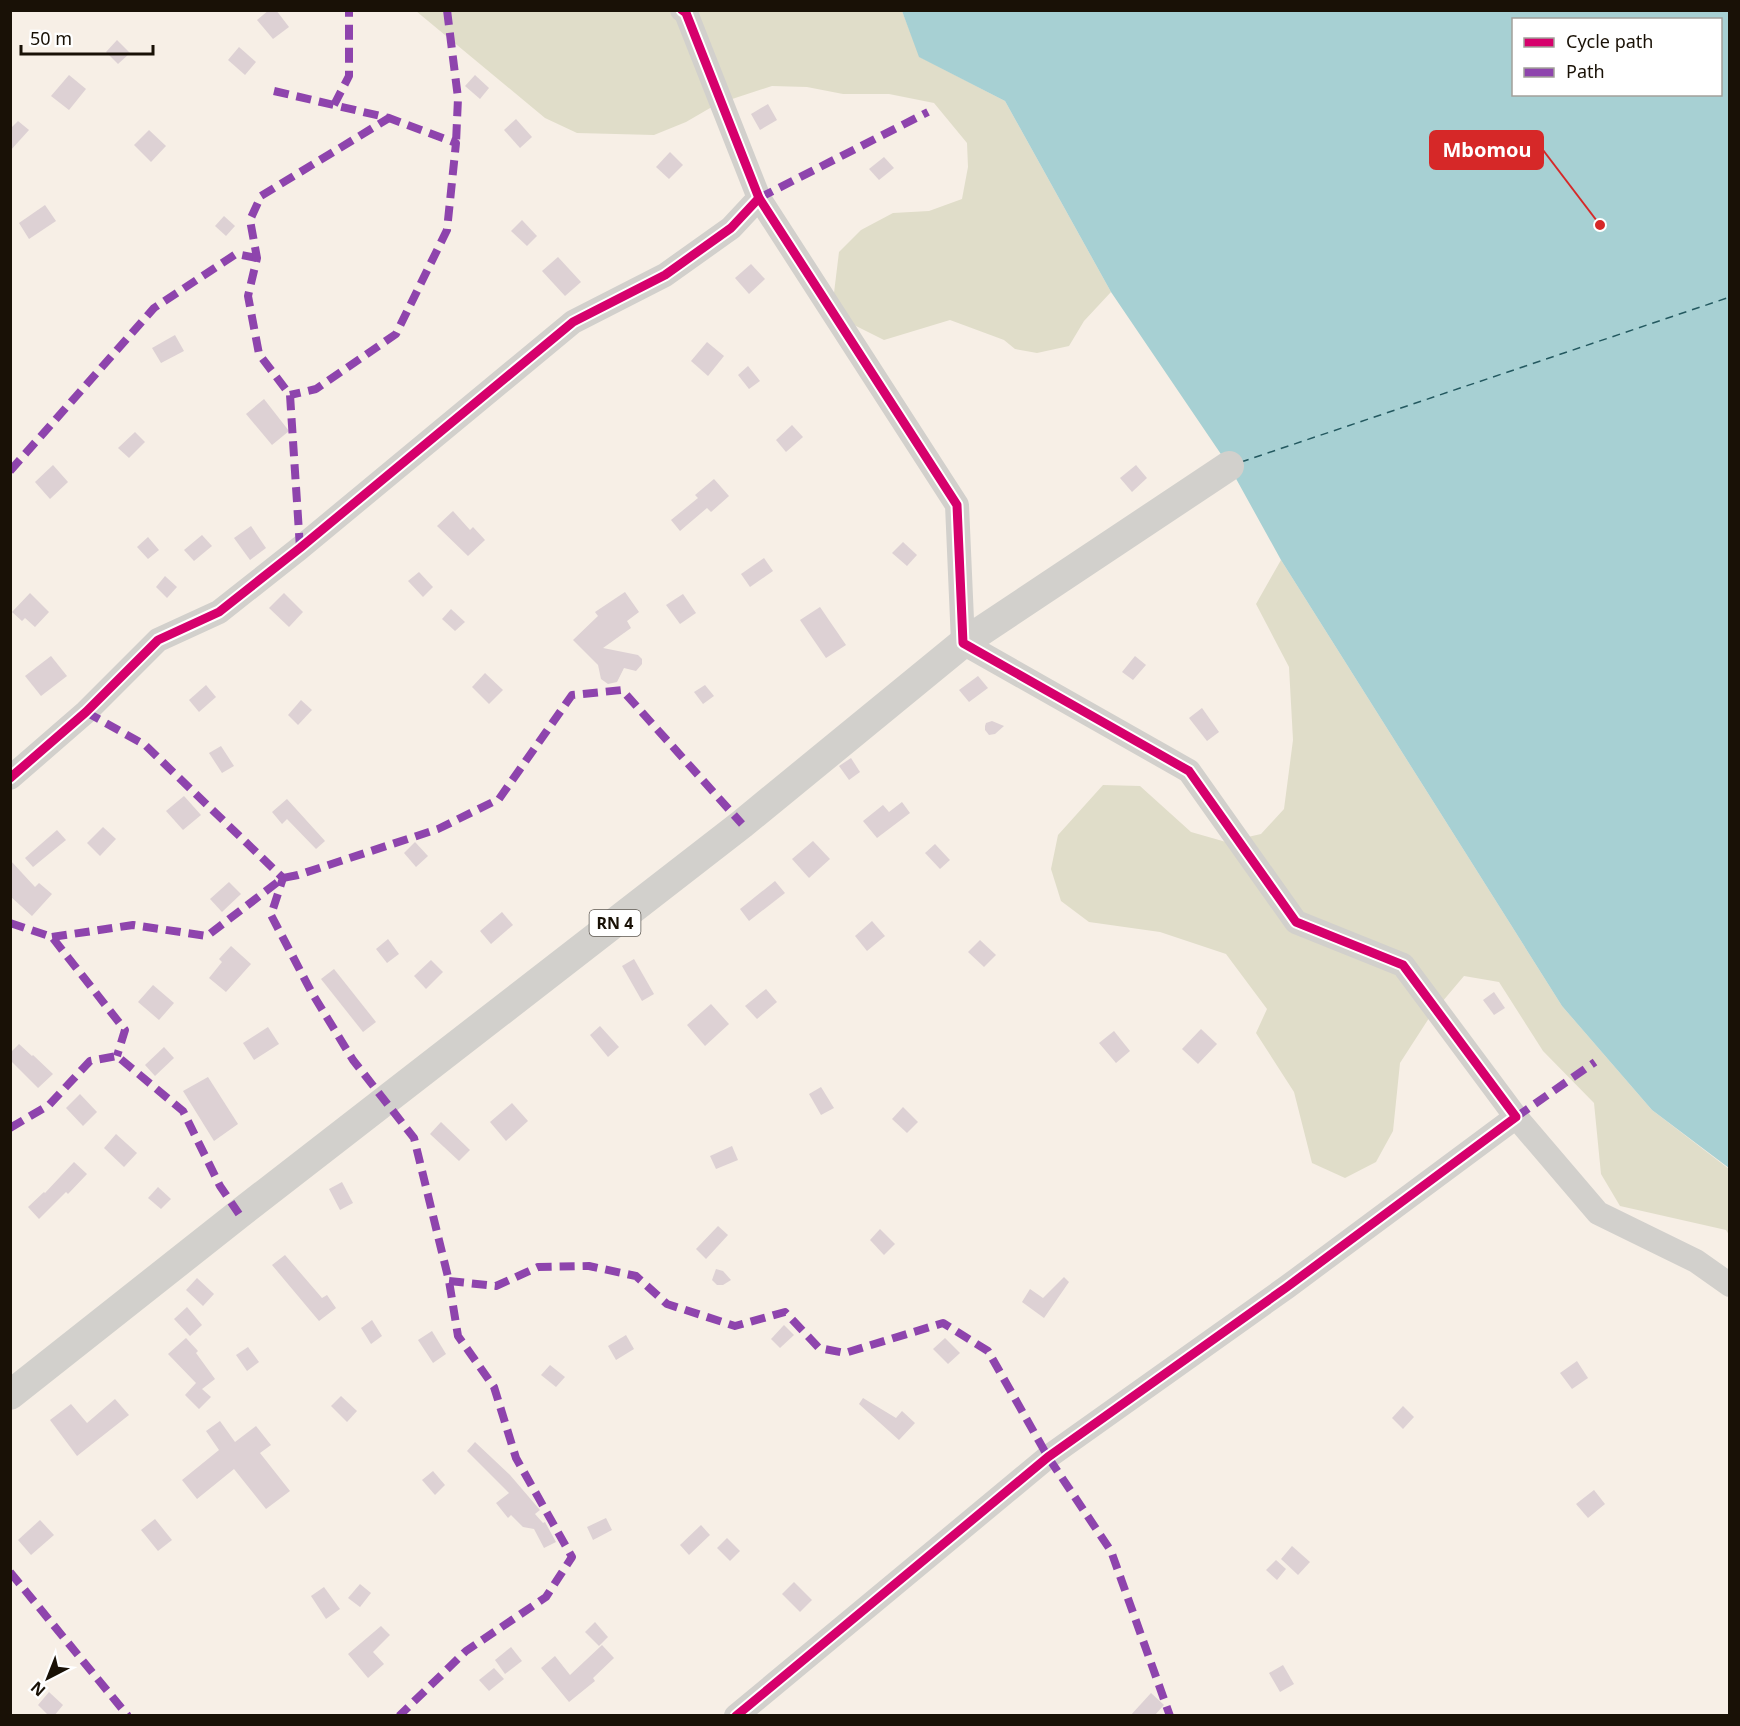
<svg xmlns="http://www.w3.org/2000/svg" width="1740" height="1726" viewBox="0 0 1740 1726" font-family="'Noto Sans',sans-serif">
<style>
.green{fill:#e0ddc9}
.water{fill:#a7d0d3;fill-rule:evenodd}
.lines{fill:none;stroke-linecap:round;stroke-linejoin:round}
.ferry{stroke:#245960;stroke-width:1.5;stroke-dasharray:8 6;stroke-linecap:butt}
.building{fill:#ddd1d4}
.minor{stroke:#d2d0cc;stroke-width:24}
.major{stroke:#d2d0cc;stroke-width:30}
.quiet{stroke:#8e44ad;stroke-width:8;stroke-dasharray:15 8;stroke-linecap:butt}
.cycleway-casing{stroke:#fff;stroke-width:13}
.cycleway{stroke:#d6006c;stroke-width:9}
.labels{text-anchor:middle;dominant-baseline:central;stroke-width:6;stroke-linejoin:round;paint-order:stroke}
.shield{fill:#fff;stroke:#5e5851;stroke-width:1.5}
.shield-label{font-size:16px;font-weight:bold;fill:#191106}
.leader{fill:none;stroke:#d62828;stroke-width:2}
.callout-dot{fill:#d62828;stroke:#fff;stroke-width:2}
.callout{fill:#d62828;stroke:#d62828;stroke-width:2}
.callout-label{font-size:20px;text-anchor:middle;font-weight:bold;fill:#fff}
</style>
<rect width="100%" height="100%" fill="#f7efe6"/>
<g class="green">
<path d="M416 11H902L920 57 1005 101 1111 292 1084 321 1069 346 1037 353 1015 349 1004 340 950 320 884 340 846 321 834 293 839 252 861 230 893 213 929 211 962 199 968 167 967 143 934 103 889 94H843L807 87 772 86 717 104 686 122 654 135 577 133 545 118Z"/>
<path d="M1281 560 1562 1006 1652 1110 1729 1169V1235L1726 1230 1620 1206 1601 1174 1594 1103 1543 1051 1499 982 1464 976 1431 1015 1400 1063 1393 1131 1376 1162 1345 1178 1312 1163 1294 1092 1256 1033 1267 1009 1226 954 1160 932 1089 922 1061 901 1051 869 1058 835 1103 785 1140 786 1191 832 1226 842 1261 834 1284 809 1293 740 1289 667 1256 604Z"/>
</g>
<path class="water" d="M902 11H1729V1168L1652 1110 1562 1006 1281 560 1229 466 1111 292 1005 101 919 57ZM1514 20H1720V94H1514Z"/>
<g class="lines">
<path class="ferry" d="M1241 462 1730 297"/>
</g>
<g class="building">
<path d="M269 10H276L289 27 273 39 257 20Z"/>
<path d="M117 40 130 53 118 64 106 52Z"/>
<path d="M239 47 256 62 245 75 228 60Z"/>
<path d="M69 75 86 89 69 110 51 96Z"/>
<path d="M475 75 489 88 480 99 465 86Z"/>
<path d="M768 104 777 120 760 130 751 114Z"/>
<path d="M516 119 532 137 520 148 504 130Z"/>
<path d="M18 121 29 130 10 151V129Z"/>
<path d="M149 130 166 146 151 162 134 145Z"/>
<path d="M670 152 683 165 669 179 656 167Z"/>
<path d="M884 157 894 168 879 180 869 169Z"/>
<path d="M45 205 56 221 29 239 19 223Z"/>
<path d="M224 216 235 226 226 236 215 226Z"/>
<path d="M522 220 537 236 527 246 511 231Z"/>
<path d="M558 257 581 282 565 296 542 271Z"/>
<path d="M751 264 765 279 749 294 735 278Z"/>
<path d="M175 335 184 351 161 363 152 348Z"/>
<path d="M707 342 724 356 708 376 691 361Z"/>
<path d="M748 366 760 381 749 389 738 375Z"/>
<path d="M264 399 289 431 272 445 246 414Z"/>
<path d="M792 425 803 437 786 452 776 440Z"/>
<path d="M135 432 145 442 129 458 118 448Z"/>
<path d="M53 465 68 482 50 499 35 482Z"/>
<path d="M1136 465 1147 478 1132 492 1120 478Z"/>
<path d="M714 479 729 496 711 512 707 508 680 531 671 520 698 498 695 495Z"/>
<path d="M453 511 470 530 473 527 485 540 468 556 437 526Z"/>
<path d="M251 526 266 548 250 560 234 538Z"/>
<path d="M202 535 212 546 194 561 184 550Z"/>
<path d="M148 537 159 550 148 559 137 547Z"/>
<path d="M903 542 917 555 907 566 892 553Z"/>
<path d="M764 558 773 571 750 587 741 574Z"/>
<path d="M419 572 433 587 423 597 408 581Z"/>
<path d="M165 576 177 587 167 598 156 587Z"/>
<path d="M625 592 639 612 627 621 631 628 603 648 638 655 642 659V664L636 671 624 668 617 682 608 684 601 679 598 665 573 640 598 616 595 612Z"/>
<path d="M30 593 49 612 35 627 25 618 22 621 12 612Z"/>
<path d="M284 593 303 612 289 627 269 608Z"/>
<path d="M683 594 696 613 680 624 666 605Z"/>
<path d="M820 607 846 645 826 658 800 620Z"/>
<path d="M451 609 465 622 455 631 442 619Z"/>
<path d="M51 656 67 676 41 696 25 676Z"/>
<path d="M1135 656 1146 665 1133 680 1122 672Z"/>
<path d="M485 673 503 690 489 704 472 687Z"/>
<path d="M978 676 988 688 969 702 959 690Z"/>
<path d="M206 685 216 697 199 712 189 700Z"/>
<path d="M705 685 714 696 703 704 694 692Z"/>
<path d="M301 700 312 710 298 725 288 715Z"/>
<path d="M1202 708 1219 732 1207 741 1189 718Z"/>
<path d="M992 721 1004 726 995 734 989 735 985 730V726L986 723Z"/>
<path d="M221 746 234 766 222 773 209 753Z"/>
<path d="M851 758 860 772 849 780 839 766Z"/>
<path d="M184 796 201 815 183 830 166 811Z"/>
<path d="M287 799 325 841 316 849 287 819 282 824 272 812Z"/>
<path d="M902 802 910 813 877 838 863 821 883 805 889 812Z"/>
<path d="M103 827 116 839 100 856 87 843Z"/>
<path d="M57 830 66 840 33 867 25 858Z"/>
<path d="M813 841 830 859 809 878 792 859Z"/>
<path d="M415 842 428 856 416 867 404 853Z"/>
<path d="M935 844 950 860 940 869 925 853Z"/>
<path d="M10 860 35 887 39 883 52 894 32 916 10 896Z"/>
<path d="M775 881 785 893 749 921 740 909Z"/>
<path d="M229 882 241 894 222 912 210 899Z"/>
<path d="M502 912 513 925 491 944 480 931Z"/>
<path d="M872 921 885 936 867 951 855 936Z"/>
<path d="M388 939 399 954 387 963 376 949Z"/>
<path d="M980 940 996 955 984 967 968 952Z"/>
<path d="M231 946 251 964 226 992 209 978 222 962 219 959Z"/>
<path d="M634 959 654 994 642 1001 622 966Z"/>
<path d="M431 960 443 972 426 989 414 976Z"/>
<path d="M334 969 376 1022 363 1032 321 979Z"/>
<path d="M153 985 174 1003 159 1020 138 1002Z"/>
<path d="M766 989 777 1002 757 1019 745 1006Z"/>
<path d="M1494 992 1505 1008 1494 1015 1483 1000Z"/>
<path d="M711 1004 729 1024 705 1046 687 1025Z"/>
<path d="M600 1026 619 1047 608 1057 590 1035Z"/>
<path d="M268 1027 279 1044 254 1060 243 1043Z"/>
<path d="M1201 1029 1217 1044 1198 1064 1182 1049Z"/>
<path d="M1114 1031 1130 1051 1116 1063 1099 1043Z"/>
<path d="M19 1044 32 1056 33 1055 53 1074 38 1088 10 1060V1053Z"/>
<path d="M164 1047 174 1058 155 1076 145 1065Z"/>
<path d="M208 1077 238 1124 214 1141 183 1091Z"/>
<path d="M821 1087 834 1108 821 1115 809 1094Z"/>
<path d="M80 1094 97 1112 83 1126 66 1108Z"/>
<path d="M512 1103 528 1121 506 1141 490 1122Z"/>
<path d="M903 1107 918 1122 907 1133 892 1119Z"/>
<path d="M441 1122 470 1150 459 1161 430 1134Z"/>
<path d="M116 1134 137 1153 124 1167 104 1148Z"/>
<path d="M732 1146 738 1160 716 1169 710 1156Z"/>
<path d="M74 1162 87 1174 68 1194 66 1192 39 1219 28 1207 44 1192 45 1193Z"/>
<path d="M342 1182 353 1203 340 1210 329 1189Z"/>
<path d="M158 1187 171 1199 161 1209 148 1198Z"/>
<path d="M718 1226 728 1235 706 1259 696 1249Z"/>
<path d="M880 1229 895 1244 884 1255 870 1240Z"/>
<path d="M285 1255 322 1298 327 1295 336 1308 319 1321 272 1265Z"/>
<path d="M716 1269 723 1271 731 1280 723 1285H717L712 1280Z"/>
<path d="M1064 1277 1069 1282 1044 1318 1022 1302 1030 1289 1043 1298Z"/>
<path d="M197 1278 214 1294 203 1306 186 1290Z"/>
<path d="M187 1307 202 1325 190 1336 174 1319Z"/>
<path d="M372 1320 382 1336 371 1344 361 1328Z"/>
<path d="M784 1325 794 1335 780 1348 771 1339Z"/>
<path d="M432 1331 446 1354 433 1363 418 1340Z"/>
<path d="M626 1335 634 1349 616 1360 608 1346Z"/>
<path d="M186 1338 198 1351 196 1353 215 1379 202 1389 211 1397 199 1409 185 1395 196 1383 168 1354Z"/>
<path d="M945 1338 960 1353 948 1364 933 1349Z"/>
<path d="M248 1347 259 1362 247 1371 236 1355Z"/>
<path d="M1577 1361 1588 1378 1572 1389 1560 1373Z"/>
<path d="M550 1365 565 1377 556 1387 541 1375Z"/>
<path d="M341 1396 357 1411 347 1422 331 1406Z"/>
<path d="M863 1398 896 1418 902 1411 915 1423 899 1440 859 1404Z"/>
<path d="M115 1399 129 1415 77 1456 50 1420 71 1404 87 1423Z"/>
<path d="M1403 1406 1414 1417 1403 1429 1392 1418Z"/>
<path d="M220 1421 235 1442 256 1426 271 1445 260 1453 290 1491 266 1509 234 1469 197 1499 182 1480 219 1450 206 1431Z"/>
<path d="M475 1442 510 1475 540 1510 535 1514 543 1523 545 1522 556 1542 544 1548 534 1529 523 1527 511 1515 508 1518 496 1503 509 1493 467 1451Z"/>
<path d="M433 1471 445 1485 435 1495 422 1480Z"/>
<path d="M1594 1490 1605 1504 1588 1518 1576 1504Z"/>
<path d="M606 1518 612 1530 593 1540 587 1527Z"/>
<path d="M155 1519 172 1540 158 1551 141 1530Z"/>
<path d="M40 1520 54 1535 31 1555 18 1540Z"/>
<path d="M701 1525 710 1535 689 1555 680 1545Z"/>
<path d="M727 1538 740 1551 730 1561 717 1548Z"/>
<path d="M1292 1546 1310 1562 1298 1575 1281 1559Z"/>
<path d="M1276 1560 1286 1569 1277 1580 1266 1570Z"/>
<path d="M794 1582 812 1600 800 1612 782 1594Z"/>
<path d="M360 1584 371 1593 360 1607 348 1598Z"/>
<path d="M324 1587 340 1609 326 1619 311 1596Z"/>
<path d="M595 1622 608 1637 599 1646 585 1632Z"/>
<path d="M381 1626 390 1635 373 1652 384 1664 368 1678 348 1654Z"/>
<path d="M602 1645 614 1658 593 1678 595 1681 569 1702 541 1668 555 1656 570 1675Z"/>
<path d="M511 1647 522 1661 505 1674 495 1660Z"/>
<path d="M1283 1665 1294 1684 1280 1692 1269 1673Z"/>
<path d="M494 1668 504 1679 489 1691 479 1680Z"/>
<path d="M49 1692 63 1705 54 1716H49L38 1705Z"/>
<path d="M1151 1693 1164 1705 1154 1716H1130Z"/>
</g>
<g class="lines">
<g class="minor">
<path d="M682 10 686 13 759 198 957 505 963 643 1189 771 1296 922 1403 965 1516 1117 1287 1287 1048 1457 736 1716"/>
<path d="M10 778 86 712 158 640 219 612 300 548 573 322 665 275 731 228 759 198"/>
<path d="M1516 1117 1598 1213 1696 1261 1730 1285"/>
</g>
<path class="major" d="M10 1395 239 1214 742 824 963 643 1229 466"/>
<g class="quiet">
<path d="M447 10 458 98 456 143"/>
<path d="M274 91 389 118 456 143 447 230 396 334 316 389 290 395"/>
<path d="M334 105 349 76V10"/>
<path d="M759 198 928 112"/>
<path d="M10 471 154 308 236 254 257 258"/>
<path d="M300 548 290 395 259 354 248 296 257 258 250 220 261 196 389 118"/>
<path d="M86 712 145 745 283 878 271 915 312 993 353 1060 414 1138 449 1281 458 1336 494 1387 516 1458 572 1557 546 1597 466 1651 399 1716"/>
<path d="M10 923 52 937 125 1030 117 1056"/>
<path d="M52 937 133 925 207 936 283 878 298 875 438 829 499 799 572 695 622 690 742 824"/>
<path d="M1516 1117 1595 1062"/>
<path d="M10 1128 49 1105 90 1061 117 1056 183 1111 220 1186 239 1214"/>
<path d="M449 1281 496 1286 538 1267 589 1266 636 1276 667 1304 735 1326 785 1312 819 1348 845 1353 943 1323 988 1351 1048 1457 1111 1551 1170 1716"/>
<path d="M10 1572 128 1716"/>
</g>
<g class="cycleway-casing">
<g id="cycleway">
<path d="M682 10 686 13 759 198 957 505 963 643 1189 771 1296 922 1403 965 1516 1117 1287 1287 1048 1457 736 1716"/>
<path d="M10 778 86 712 158 640 219 612 300 548 573 322 665 275 731 228 759 198"/>
</g>
</g>
<use href="#cycleway" class="cycleway"/>
</g>
<g class="labels">
<rect class="shield" x="589.5" y="910" width="51" height="26" rx="4.5"/>
<g class="shield-label">
<text x="615" y="923">RN 4</text>
</g>
</g>
<path class="leader" d="M1600 225L1543 150"/>
<circle class="callout-dot" cx="1600" cy="225" r="6"/>
<rect class="callout" x="1430" y="131" width="113" height="38" rx="6"/>
<g class="callout-label">
<text x="1487" y="157">Mbomou</text>
</g>
<rect width="1740" height="1726" fill="none" stroke="#191106" stroke-width="24"/>
<rect x="1512" y="18" width="210" height="78" fill="#ffffff" stroke="#a3a09b" stroke-width="1.5"/>
<rect x="1524" y="38" width="30" height="9" fill="#d6006c" stroke="#a3a09b" stroke-width="1.5"/>
<text x="1566" y="48" font-size="18" fill="#191106">Cycle path</text>
<rect x="1524" y="68" width="30" height="9" fill="#8e44ad" stroke="#a3a09b" stroke-width="1.5"/>
<text x="1566" y="78" font-size="18" fill="#191106">Path</text>
<g transform="translate(48 1678) rotate(222)" stroke="#ffffff" stroke-width="4.5" paint-order="stroke">
<path d="M0-4.5L10 22L0 15L-10 22Z" fill="#191106"/>
<text y="-9" font-size="16" font-weight="bold" text-anchor="middle" fill="#191106">N</text>
</g>
<path d="M21 45v9h132v-9" fill="none" stroke="#191106" stroke-width="3"/>
<text x="30" y="45" font-size="18" fill="#191106" stroke="#ffffff" stroke-width="4.5" paint-order="stroke">50 m</text>
</svg>
